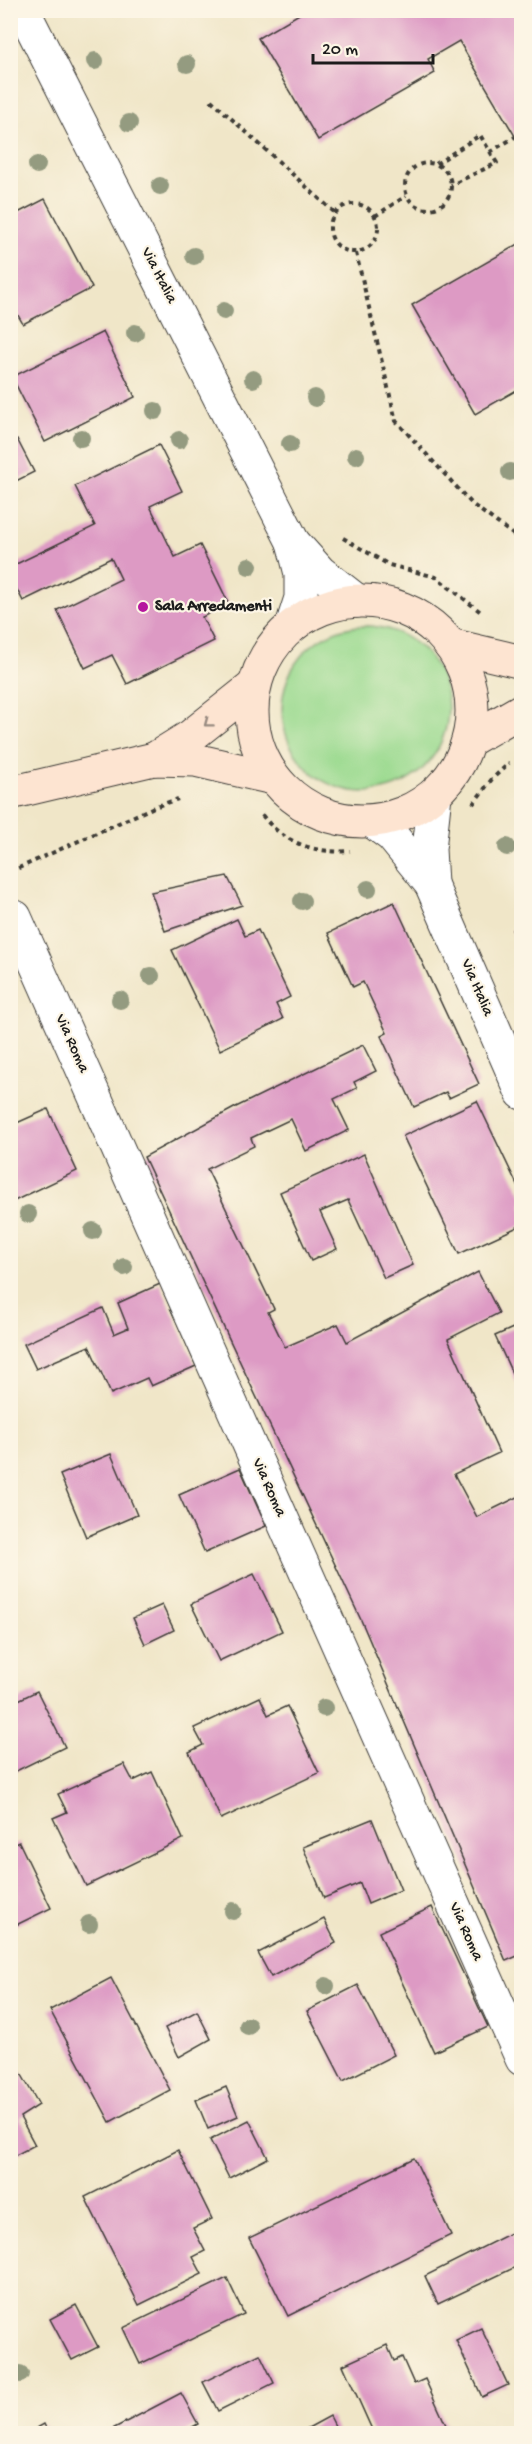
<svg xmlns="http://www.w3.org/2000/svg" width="532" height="2444" viewBox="0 0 532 2444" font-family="'Gochi Hand',sans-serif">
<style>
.green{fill:#9bda90;stroke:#5c7b56;stroke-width:1.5}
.building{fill:#dd9ac4}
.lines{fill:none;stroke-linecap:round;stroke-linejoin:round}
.minor-casing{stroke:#3c3a36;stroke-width:35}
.tertiary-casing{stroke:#3c3a36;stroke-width:35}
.secondary-casing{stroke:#3c3a36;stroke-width:35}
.path{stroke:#3c3a36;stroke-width:4;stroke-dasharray:4.5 4.5;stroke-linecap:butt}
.minor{stroke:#fff;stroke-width:33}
.tertiary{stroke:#fff;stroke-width:33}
.secondary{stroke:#fde4d1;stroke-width:33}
.tree{fill:#949b80}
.oneway{stroke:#988a80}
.poi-dot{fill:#b5179e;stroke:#fcf5e5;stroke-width:2}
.labels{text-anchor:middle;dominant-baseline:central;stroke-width:4.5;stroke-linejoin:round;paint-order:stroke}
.street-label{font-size:16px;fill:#1c1c1c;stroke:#fcf5e5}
.poi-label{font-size:16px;font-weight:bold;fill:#1c1c1c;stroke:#fcf5e5;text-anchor:start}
</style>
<rect width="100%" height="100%" fill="#fcf5e5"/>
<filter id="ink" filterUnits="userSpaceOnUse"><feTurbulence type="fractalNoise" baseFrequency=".0167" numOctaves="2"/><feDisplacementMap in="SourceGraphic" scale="12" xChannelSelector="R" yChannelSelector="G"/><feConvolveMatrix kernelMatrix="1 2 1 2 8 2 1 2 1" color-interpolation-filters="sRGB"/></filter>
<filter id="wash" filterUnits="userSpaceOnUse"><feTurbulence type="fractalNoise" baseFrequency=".008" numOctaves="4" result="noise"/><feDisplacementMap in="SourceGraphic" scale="24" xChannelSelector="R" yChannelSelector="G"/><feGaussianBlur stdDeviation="1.35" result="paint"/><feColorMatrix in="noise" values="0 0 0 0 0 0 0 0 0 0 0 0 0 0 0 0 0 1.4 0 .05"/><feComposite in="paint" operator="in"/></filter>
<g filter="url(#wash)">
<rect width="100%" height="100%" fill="#f0e6c8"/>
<circle class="green" cx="365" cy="709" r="83"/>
<g id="blocks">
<g class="building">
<path d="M306 10H522V148L459 41 428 59 435 73 318 140 258 38Z"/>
<path d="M45 199 92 288 23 324 10 301V217Z"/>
<path d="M522 242V387L475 414 412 305Z"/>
<path d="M103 332 135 397 45 442 12 377Z"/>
<path d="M17 439 34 472 10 484V442Z"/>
<path d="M159 445 182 491 150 506 175 557 200 545 229 604 202 617 214 641 127 684 112 655 85 668 57 610 121 579 111 558 23 601 10 576V567L95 526 75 486Z"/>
<path d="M227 876 242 905 165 931 151 892Z"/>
<path d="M394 902 479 1084 449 1098 446 1092 414 1107 381 1036 387 1033 363 982 353 987 328 933Z"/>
<path d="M237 919 245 936 258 930 290 997 276 1004 283 1019 220 1050 172 950Z"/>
<path d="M522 926V951L512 930Z"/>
<path d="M363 1045 376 1071 354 1082 357 1088 334 1099 349 1130 306 1151 291 1119 251 1138 254 1146 207 1169 274 1309 268 1312 285 1347 338 1324 347 1342 478 1272 499 1313 448 1339 499 1453 454 1474 477 1517 522 1495V1622L518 1624 522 1632V1954L506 1961 361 1620 144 1157 236 1107Z"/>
<path d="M477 1101 522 1195V1225L459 1254 403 1136Z"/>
<path d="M48 1109 77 1171 10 1203V1126Z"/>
<path d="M364 1154 413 1265 384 1278 348 1200 320 1212 337 1249 311 1261 280 1192Z"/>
<path d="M160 1284 196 1366 151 1386 147 1378 111 1394 89 1346 36 1369 24 1344 103 1308 114 1334 128 1328 118 1303Z"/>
<path d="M522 1324V1395L495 1336Z"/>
<path d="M111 1454 137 1515 86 1537 60 1475Z"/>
<path d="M240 1468 266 1526 205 1553 179 1495Z"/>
<path d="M254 1574 282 1631 219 1661 191 1604Z"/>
<path d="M162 1605 174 1630 145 1644 133 1618Z"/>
<path d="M37 1691 65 1747 10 1774V1704Z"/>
<path d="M260 1697 268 1715 287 1706 319 1773 221 1819 189 1752 203 1745 194 1728Z"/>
<path d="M124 1764 133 1781 152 1772 183 1839 86 1886 53 1818 67 1812 58 1794Z"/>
<path d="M372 1819 401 1890 368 1904 360 1883 324 1898 303 1847Z"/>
<path d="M19 1842 51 1908 10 1928V1846Z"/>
<path d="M432 1907 488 2027 434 2052 379 1932Z"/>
<path d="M324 1919 336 1943 271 1977 258 1953Z"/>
<path d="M111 1978 170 2090 110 2122 50 2010Z"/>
<path d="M358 1985 394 2055 343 2081 307 2011Z"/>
<path d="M197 2011 211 2039 179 2057 165 2028Z"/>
<path d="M10 2054 39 2105 20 2117 35 2145 10 2158Z"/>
<path d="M226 2087 238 2116 208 2129 196 2100Z"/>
<path d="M249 2120 268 2158 229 2178 210 2140Z"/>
<path d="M178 2150 212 2219 193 2228 205 2251 193 2257 202 2274 139 2305 85 2197Z"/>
<path d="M414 2158 451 2235 288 2316 249 2238Z"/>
<path d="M511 2233 522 2254V2264L438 2304 425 2276Z"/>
<path d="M227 2278 244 2314 140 2364 123 2328Z"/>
<path d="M76 2305 98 2347 72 2360 50 2319Z"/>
<path d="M481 2328 508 2385 482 2397 456 2340Z"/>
<path d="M387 2345 394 2361 402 2357 414 2384 425 2379 450 2434H374L343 2365Z"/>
<path d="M260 2354 274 2383 218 2411 203 2382Z"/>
<path d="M181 2393 198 2424 180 2434H103Z"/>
<path d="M330 2416 339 2434H297Z"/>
<path d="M44 2424 49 2434H26Z"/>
</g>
</g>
</g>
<g filter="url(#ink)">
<use href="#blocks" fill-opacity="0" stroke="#3c3a36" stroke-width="1.5"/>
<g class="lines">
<g class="minor-casing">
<path id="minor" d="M15 917 522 2059"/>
</g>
<g class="tertiary-casing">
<g id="tertiary">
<path d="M23 10 293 542 320 572 357 601"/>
<path d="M292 626 301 598V574L293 542"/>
<path d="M372 821 392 836 431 884 522 1093"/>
<path d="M431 884 429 849 435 795"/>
</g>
</g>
<g class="secondary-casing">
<g id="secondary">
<circle cx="362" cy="711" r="110"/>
<path d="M450 645 522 662"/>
<path d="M468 741 522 710"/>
<path d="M154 759 191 736 254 686"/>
<path d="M10 793 154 759 195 760 273 778"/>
</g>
</g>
<g class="path">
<path d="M211 100 334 212"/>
<path d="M490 152 515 137"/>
<circle cx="428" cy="186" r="23"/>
<path d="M436 164 480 135 497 163 451 185"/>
<circle cx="354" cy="228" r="24"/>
<path d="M375 216 406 196"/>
<path d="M356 253 396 421 473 505 522 541"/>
<path d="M343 538 389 565 436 577 482 613"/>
<path d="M473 804 492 779 509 763"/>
<path d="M262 815C283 843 316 854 350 851"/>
<path d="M10 872 154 807 178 799"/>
</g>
<use href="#minor" class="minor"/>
<use href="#tertiary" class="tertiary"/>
<use href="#secondary" class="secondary"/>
</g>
<g class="tree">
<circle cx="95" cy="61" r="9"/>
<circle cx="187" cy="64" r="9"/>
<circle cx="129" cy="123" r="9"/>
<circle cx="37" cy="165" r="9"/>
<circle cx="160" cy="186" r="9"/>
<circle cx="194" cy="256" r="9"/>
<circle cx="224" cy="311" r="9"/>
<circle cx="135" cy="333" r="9"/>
<circle cx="253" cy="379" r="9"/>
<circle cx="315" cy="398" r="9"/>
<circle cx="155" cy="411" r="9"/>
<circle cx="81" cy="438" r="9"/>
<circle cx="179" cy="440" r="9"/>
<circle cx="290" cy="444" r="9"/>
<circle cx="356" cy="456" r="9"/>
<circle cx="510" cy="472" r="9"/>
<circle cx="249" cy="566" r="9"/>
<circle cx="507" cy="847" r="9"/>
<circle cx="368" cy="889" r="9"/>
<circle cx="302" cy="901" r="9"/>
<circle cx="151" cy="976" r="9"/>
<circle cx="120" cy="1000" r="9"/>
<circle cx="28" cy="1214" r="9"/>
<circle cx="93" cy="1231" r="9"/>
<circle cx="124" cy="1267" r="9"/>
<circle cx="324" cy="1708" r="9"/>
<circle cx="233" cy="1911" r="9"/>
<circle cx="89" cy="1924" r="9"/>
<circle cx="326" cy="1986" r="9"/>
<circle cx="248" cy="2026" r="9"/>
<circle cx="20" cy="2374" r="9"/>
</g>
<defs><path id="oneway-chevron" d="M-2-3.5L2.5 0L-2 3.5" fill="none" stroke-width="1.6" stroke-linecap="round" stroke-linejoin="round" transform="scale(1.5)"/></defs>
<use class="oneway" href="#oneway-chevron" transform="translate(208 723) rotate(143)"/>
</g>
<circle class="poi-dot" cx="143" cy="607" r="6"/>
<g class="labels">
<g class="street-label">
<text transform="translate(158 276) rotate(63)">Via Italia</text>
<text transform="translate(476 988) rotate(67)">Via Italia</text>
<text transform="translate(71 1044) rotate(66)">Via Roma</text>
<text transform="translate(268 1488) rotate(66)">Via Roma</text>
<text transform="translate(465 1932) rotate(66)">Via Roma</text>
</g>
<g class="poi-label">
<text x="155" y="607">Sala Arredamenti</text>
</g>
</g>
<rect width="532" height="2444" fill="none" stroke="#fcf5e5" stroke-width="36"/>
<path d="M313 54v9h120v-9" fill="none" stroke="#1c1c1c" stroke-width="3"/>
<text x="322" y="54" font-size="18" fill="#1c1c1c" stroke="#fcf5e5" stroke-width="4.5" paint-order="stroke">20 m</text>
</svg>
